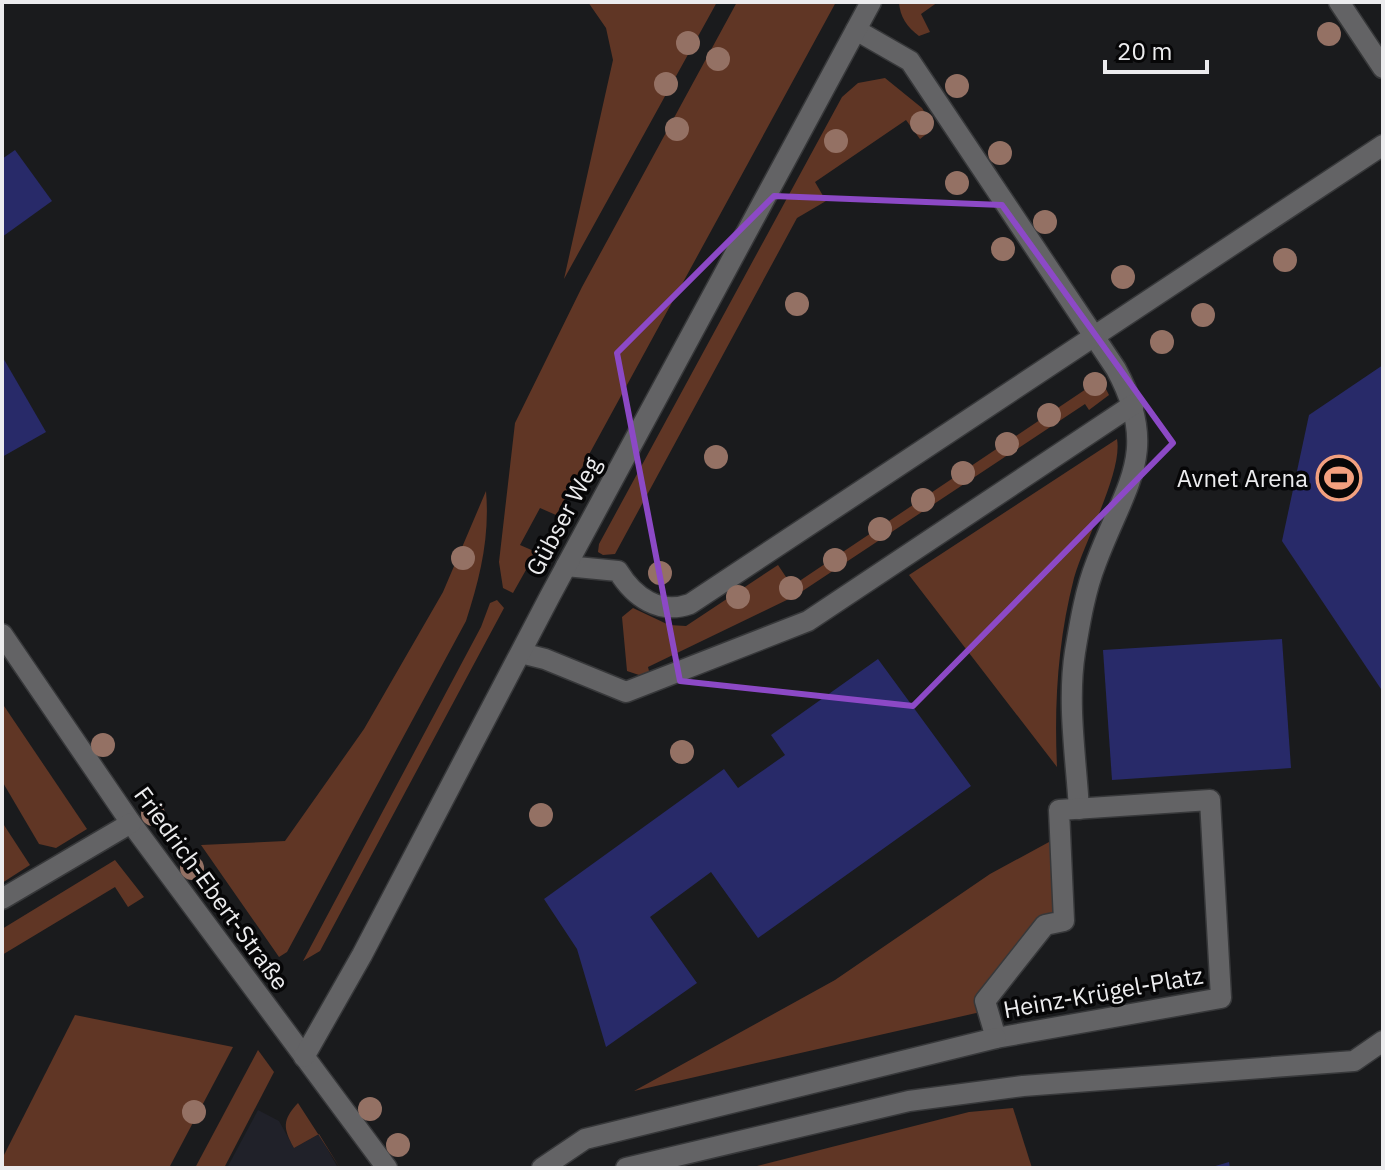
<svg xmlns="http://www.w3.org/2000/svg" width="1385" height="1170" viewBox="0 0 1385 1170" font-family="'IBM Plex Sans',sans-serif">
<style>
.built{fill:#202129}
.green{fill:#603625}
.building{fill:#282a69}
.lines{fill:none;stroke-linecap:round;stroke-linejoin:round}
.minor-casing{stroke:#37383a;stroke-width:23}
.minor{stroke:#636365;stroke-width:20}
.tree{fill:#947164}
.marked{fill:none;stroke:#8c49c6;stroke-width:6;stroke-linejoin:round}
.labels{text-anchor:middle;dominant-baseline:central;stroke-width:7;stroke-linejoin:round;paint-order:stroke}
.poi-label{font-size:24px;fill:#ececee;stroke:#060607;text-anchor:end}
.street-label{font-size:24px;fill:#ececee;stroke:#060607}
</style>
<rect width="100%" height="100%" fill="#1a1b1d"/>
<path class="built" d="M258 1110 279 1121 294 1148 319 1134 338 1168H227Z"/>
<g class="green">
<path d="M588 2H717L564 279 613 60 606 28Z"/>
<path d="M737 2H836L556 515 540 508 520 545 536 552 513 593 503 588 499 562 515 423 582 287Z"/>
<path d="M899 2H938L921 14 930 32 919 36C907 27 900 17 899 2Z"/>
<path d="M885 78 922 108 932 124 929 132 920 139 906 120 815 182 826 201 797 218 615 554 603 555 598 552 599 544 842 97 858 83Z"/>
<path d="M1101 379 1109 395 1089 410 1085 404 795 596 648 667 651 679 627 671 622 617 633 608 669 625 686 626 778 565 792 586Z"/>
<path d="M1117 439C1123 472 1084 542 1074 578 1058 640 1054 703 1057 767L909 575Z"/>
<path d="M486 491C490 537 480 578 466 621L287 952 279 957 201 845 285 841 364 729 443 592Z"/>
<path d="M497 600 504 608 320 951 303 961 481 627 490 603Z"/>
<path d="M2 703 87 829 56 848 39 844 2 781Z"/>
<path d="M2 822 30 865 2 883Z"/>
<path d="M1060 836 1064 921 1045 925 985 1011 634 1091 835 980 990 874Z"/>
<path d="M115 860 144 897 128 907 115 887 2 955V929Z"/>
<path d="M75 1015 233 1047 169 1168H2V1159Z"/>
<path d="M258 1050 274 1072 224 1168H195Z"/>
<path d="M298 1103 340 1168 319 1134 294 1148C283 1128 282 1120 298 1103Z"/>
<path d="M1013 1108 1032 1168H749L969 1112Z"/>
</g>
<g class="building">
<path d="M15 150 52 201 2 237V159Z"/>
<path d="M2 356 46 432 2 457Z"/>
<path d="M1383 365V692L1282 541 1309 415Z"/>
<path d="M1282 639 1291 768 1112 780 1103 650Z"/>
<path d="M878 659 971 786 758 938 711 872 650 917 697 983 606 1047 577 949 544 899 724 769 738 788 785 755 771 735Z"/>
<path d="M1229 1162 1230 1168H1212V1167Z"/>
</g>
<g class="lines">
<g class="minor-casing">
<g id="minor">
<path d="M1339 2 1383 68"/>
<path d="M856 30 910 61 1116 369C1161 452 1125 485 1096 563 1085 591 1080 622 1075 652 1067 703 1076 758 1079 809"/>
<path d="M566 566 618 571C634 597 659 615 690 604L1383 145"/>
<path d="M2 634 131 823 387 1168"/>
<path d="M521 653 545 659 626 692 808 621 1134 404"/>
<path d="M1210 800 1221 998 996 1038 985 1001 1045 925 1064 921 1059 810Z"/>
<path d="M2 899 131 823"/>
<path d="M304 1057 362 955 550 596 871 2"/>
<path d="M542 1168 585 1139 996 1038"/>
<path d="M626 1168 909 1101 1023 1086 1354 1061 1383 1041"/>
</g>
</g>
<use href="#minor" class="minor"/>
</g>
<g class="tree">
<circle cx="1329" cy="34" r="12"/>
<circle cx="688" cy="43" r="12"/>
<circle cx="718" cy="59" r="12"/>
<circle cx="666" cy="84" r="12"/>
<circle cx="957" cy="86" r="12"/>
<circle cx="922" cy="123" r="12"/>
<circle cx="677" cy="129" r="12"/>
<circle cx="836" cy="141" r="12"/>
<circle cx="1000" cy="153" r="12"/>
<circle cx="957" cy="183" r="12"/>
<circle cx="1045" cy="222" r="12"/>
<circle cx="1003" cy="249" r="12"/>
<circle cx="1285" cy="260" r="12"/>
<circle cx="1123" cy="277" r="12"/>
<circle cx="797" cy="304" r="12"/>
<circle cx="1203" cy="315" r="12"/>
<circle cx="1162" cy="342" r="12"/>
<circle cx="1095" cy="384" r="12"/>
<circle cx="1049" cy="415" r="12"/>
<circle cx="1007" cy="444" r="12"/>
<circle cx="716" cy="457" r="12"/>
<circle cx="963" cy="473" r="12"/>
<circle cx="923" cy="500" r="12"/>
<circle cx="880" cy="529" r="12"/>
<circle cx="463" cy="558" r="12"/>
<circle cx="835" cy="560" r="12"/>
<circle cx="660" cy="573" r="12"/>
<circle cx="791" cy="588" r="12"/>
<circle cx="738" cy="597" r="12"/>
<circle cx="103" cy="745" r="12"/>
<circle cx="682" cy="752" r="12"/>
<circle cx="153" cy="814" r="12"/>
<circle cx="541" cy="815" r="12"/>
<circle cx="192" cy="868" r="12"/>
<circle cx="370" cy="1109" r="12"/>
<circle cx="194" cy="1112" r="12"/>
<circle cx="398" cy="1145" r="12"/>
</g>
<path class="marked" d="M774 196 1002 205 1173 443 913 706 680 681 617 353Z"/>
<defs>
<g id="stadium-ring" transform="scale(2.3)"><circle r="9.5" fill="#060607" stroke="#f2a07f" stroke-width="1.5"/><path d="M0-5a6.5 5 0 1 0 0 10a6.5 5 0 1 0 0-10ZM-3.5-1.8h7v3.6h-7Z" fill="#f2a07f"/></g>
</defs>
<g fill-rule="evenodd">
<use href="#stadium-ring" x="1339" y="478"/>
</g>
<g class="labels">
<g class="poi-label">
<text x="1308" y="478">Avnet Arena</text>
</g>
<g class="street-label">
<text transform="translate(563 516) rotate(-62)">Gübser Weg</text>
<text transform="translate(212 888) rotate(54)">Friedrich-Ebert-Straße</text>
<text transform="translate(1103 992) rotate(-10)">Heinz-Krügel-Platz</text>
</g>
</g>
<rect width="1385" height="1170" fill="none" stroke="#ececee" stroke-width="8"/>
<path d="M1105 60v12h102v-12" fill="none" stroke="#ececee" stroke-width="4"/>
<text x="1117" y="60" font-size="24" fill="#ececee" stroke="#060607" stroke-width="6" paint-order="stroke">20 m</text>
</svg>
